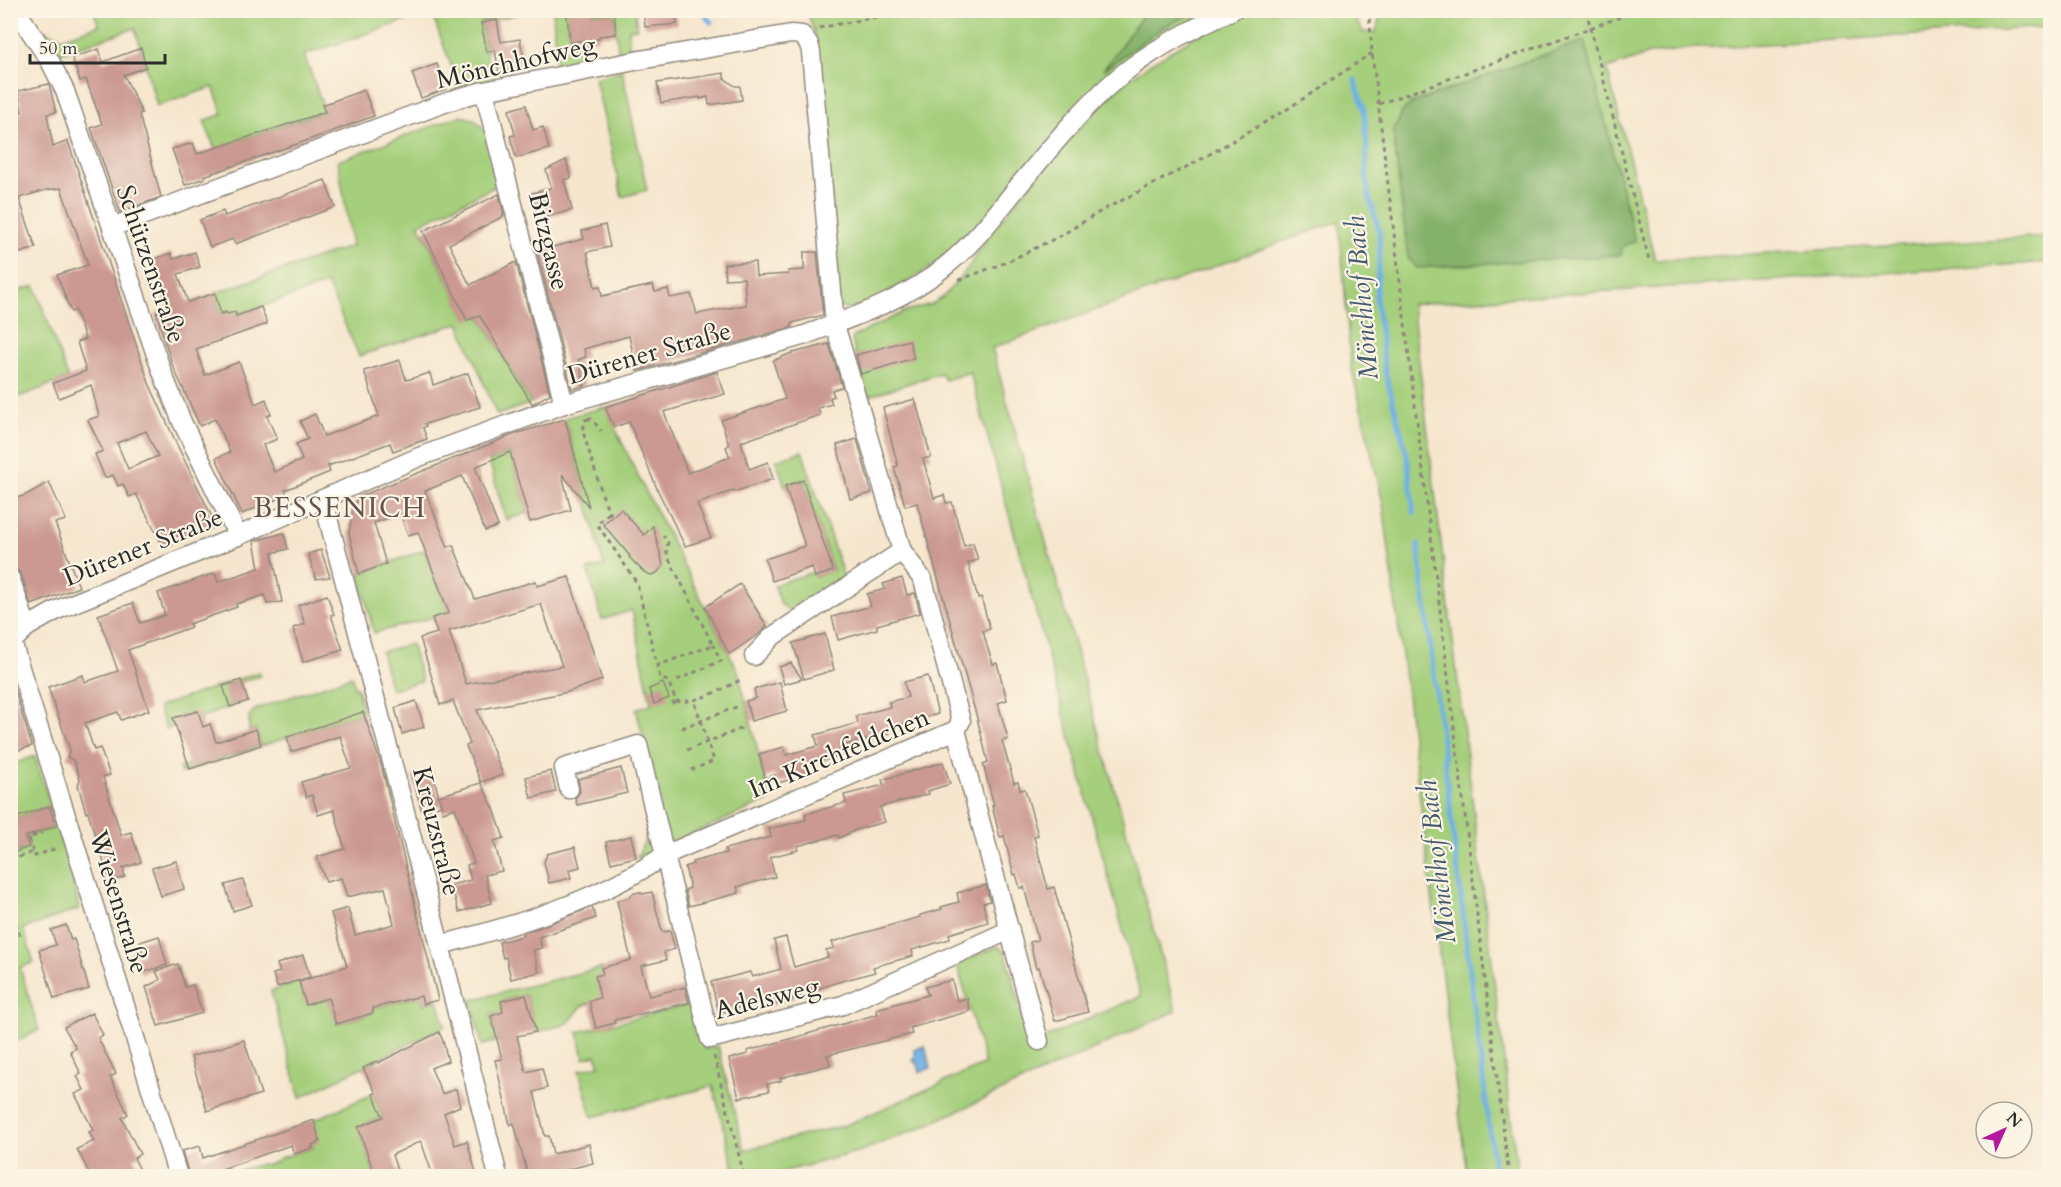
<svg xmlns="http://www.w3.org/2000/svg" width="2061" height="1187" viewBox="0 0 2061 1187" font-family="Cardo,serif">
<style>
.green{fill:#a5cf7b;stroke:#687d53;stroke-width:1.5;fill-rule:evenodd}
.forest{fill:#84b26b;stroke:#586e4b;stroke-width:1.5}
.water{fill:#70b1e4;stroke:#4e6e88;stroke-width:1.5}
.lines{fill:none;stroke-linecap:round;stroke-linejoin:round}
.stream{stroke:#70b1e4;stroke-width:5}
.building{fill:#cb9991;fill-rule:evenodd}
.minor-casing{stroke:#90887c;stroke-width:21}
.path{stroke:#90887c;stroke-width:3;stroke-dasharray:4.5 4.5;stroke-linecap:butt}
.minor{stroke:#fff;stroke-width:18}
.labels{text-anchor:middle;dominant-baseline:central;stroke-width:4.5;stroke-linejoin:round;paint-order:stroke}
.street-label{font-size:26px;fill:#2b2b2b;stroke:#fcf5e5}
.water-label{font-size:27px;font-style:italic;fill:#435a6c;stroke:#fcf5e5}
.quarter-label{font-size:28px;letter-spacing:1.5px;fill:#63524f;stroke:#fcf5e5}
</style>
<rect width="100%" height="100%" fill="#fcf5e5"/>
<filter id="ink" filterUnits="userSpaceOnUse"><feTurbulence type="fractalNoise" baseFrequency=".0167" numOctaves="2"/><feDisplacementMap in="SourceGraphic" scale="12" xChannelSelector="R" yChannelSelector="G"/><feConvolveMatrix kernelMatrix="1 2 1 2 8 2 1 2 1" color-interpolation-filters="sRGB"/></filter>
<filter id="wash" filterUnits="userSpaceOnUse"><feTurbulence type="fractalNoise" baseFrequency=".008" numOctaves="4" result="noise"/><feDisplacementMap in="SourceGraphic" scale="24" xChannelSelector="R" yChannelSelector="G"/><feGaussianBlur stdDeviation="1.35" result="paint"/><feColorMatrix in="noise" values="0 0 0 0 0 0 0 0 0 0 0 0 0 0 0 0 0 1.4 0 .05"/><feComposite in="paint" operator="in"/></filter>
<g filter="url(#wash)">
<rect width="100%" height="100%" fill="#f6e6cd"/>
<g class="green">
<path d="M93 10 535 11 481 22 491 82 461 92 431 12 304 55 325 111 215 149 204 121 223 114 213 87 157 106 135 28 58 54 44 30 62 38 99 25Z"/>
<path d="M1381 10H1525L1527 15 1541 10 1599 11 1604 14 1618 10 2050 11V27L1696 48 1649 54 1607 69 1655 260 2050 236V262L1412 304 1518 1176H1467L1383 503 1351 366 1339 221 992 348 1176 1011 925 1126 861 1151 768 1176H736L713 1086 592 1117 579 1070 600 1065 596 1055 584 1058 578 1032 693 1004 704 1049 718 1046 744 1150 846 1125 985 1064 957 964 998 946 1006 954 1031 1044 1141 996 970 372 945 380 941 373 866 397 852 340 854 336 906 311 932 304 943 297 966 271 994 228 1090 116 1116 90 1148 65 1197 35 1256 11H1350L1363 32H1376ZM1412 103 1628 243 1621 247V255L1408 256 1393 132 1403 111Z"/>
<path d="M553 11H570L567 17 570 42 582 41 585 60 556 70Z"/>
<path d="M592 11H635L637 28 629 29V47H639L640 56 619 60 614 13 593 14Z"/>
<path d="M807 11H1146L1105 69 1165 26 1198 11H1213L1178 27 943 258C911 282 886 297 848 310L840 307 815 36Z"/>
<path d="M622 70 647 190 622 197 595 78Z"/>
<path d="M459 116 474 119 485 130 500 184 419 224 467 319 480 316 531 403 497 415 459 323 359 356 327 284 228 318 226 312 221 314 215 293 352 246 338 161Z"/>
<path d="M35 286 68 378 11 400V293Z"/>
<path d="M605 407 638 476 738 671 770 800 637 858 661 804 636 709 651 704 632 610 602 620 588 570 604 566 565 418Z"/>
<path d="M802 451 844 578 791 613 781 604 774 585 810 573H814L815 577 833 570 803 480 785 486 776 460Z"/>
<path d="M510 452 528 513 506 520 489 461Z"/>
<path d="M424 550 449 613 374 633 359 574Z"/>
<path d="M411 644 422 681 391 689 381 652Z"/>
<path d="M259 672 260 676 241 682 230 707 200 718 191 712 179 716 176 726 166 729 158 707Z"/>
<path d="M352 676 355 688 357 687 363 712 181 773 179 768 189 765 208 742 215 739 237 753 261 745 256 729 249 731V716L256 709Z"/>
<path d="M35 756 74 881 79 909 23 929 34 962 20 968 39 1030 11 1044V939L18 936 11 915V854L29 847 25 837 56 826 49 806 11 820V765Z"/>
<path d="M601 968 608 996 582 1006 569 1022 564 1025 536 1032 526 995 501 1001 503 1012 491 1016 498 1041 482 1045 471 1000Z"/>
<path d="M299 982 306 1004 328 998 337 1024 373 1013V1008L421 996 423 1004 438 1000 445 1026 300 1098 271 991Z"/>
<path d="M373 1094 383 1117 359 1127 375 1176H221L261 1164C268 1166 275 1163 280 1158L313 1148 307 1123Z"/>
</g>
<g class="forest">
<path d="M1146 11H1198L1165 26 1103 70Z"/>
<path d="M1585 40 1635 241 1622 247 1621 255 1417 268 1408 257 1393 132 1403 111 1412 103Z"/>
</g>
<path class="water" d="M925 1046 931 1068 920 1072 918 1064 913 1061 916 1056 914 1049Z"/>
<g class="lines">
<g class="stream">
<path d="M703 10 707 18 711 22"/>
<path d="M1355 80 1364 109 1367 148 1366 177 1369 196 1379 230 1380 251 1376 296 1385 371 1407 455 1414 513"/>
<path d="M1418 544 1495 1176"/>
</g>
</g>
<g id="blocks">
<g class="building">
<path d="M570 10H592L593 14H597L614 13 616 34 599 36V39L570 42 567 16Z"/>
<path d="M643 10H676L677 24 645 27Z"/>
<path d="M497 20 501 42 520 39 524 60 520 61 521 69 499 73 495 50 487 52 481 23Z"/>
<path d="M141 48 146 67 124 75 142 113 139 114 161 197 120 212 91 128 102 124 86 79 80 81 72 58 99 49 103 62Z"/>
<path d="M437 64 446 89 421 98 412 73Z"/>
<path d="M724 73V78L735 86H740L742 100 709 105 708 97 700 99V97L661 103 657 83Z"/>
<path d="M49 84 56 112 47 114 53 147 68 141 149 383 178 447 216 525 163 546 136 494 129 497 123 484 118 486 113 475 105 478 95 454 103 451 88 420 99 416 91 385 59 398 53 383 86 371 77 342 85 339 75 310 71 312 57 275 88 265 61 188 46 190 19 198 36 248 10 256V135L15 134 11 115 22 112 18 91ZM146 431 158 456 128 469 117 443Z"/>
<path d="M364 90 374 116 303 142 204 176 205 178 185 185 172 149 193 143 197 154 325 112 322 105Z"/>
<path d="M526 105 533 130 543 127 549 149 516 158 510 136 515 135 509 110Z"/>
<path d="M566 160 571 178 564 180 572 210 538 219 531 193 551 188 546 170Z"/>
<path d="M325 180 335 207 235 244 233 239 210 247 200 220 223 211 225 216Z"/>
<path d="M499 194 504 214 502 217 449 244 470 285 516 262 550 394 532 404 480 316 467 320 423 231Z"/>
<path d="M605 225 610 247 587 252 595 287 600 286 602 296 653 285 655 292 668 289 670 298 691 294 697 314 746 305 744 278 725 279 724 264 755 262 756 276 789 274 788 271 804 270V252H817L823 315 792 323V327L637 371 629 336 604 343 584 349 586 357 578 360 585 386 572 389 537 251 584 239 582 231Z"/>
<path d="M195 252 200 267 178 274 188 302 215 293 221 314 226 312 227 314 235 312 236 316 261 307 267 324 196 349 205 375 239 362 255 404 266 399 271 414 267 416 277 439 263 445 274 472 302 460 296 444 308 439 300 421 315 414 324 436 379 416 364 371 400 360 406 380 430 373 433 385 468 373 480 407 425 424 426 426 423 428 427 439 393 451 390 443 328 466 330 472 285 490 287 495 242 514 216 458 230 452 215 419 200 426 172 364 156 313 169 309 152 260 171 253 173 259Z"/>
<path d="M909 340 914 358 861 374 856 355Z"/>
<path d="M829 344 842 387 832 390 834 396 830 398 832 404 818 408 820 415 741 442 749 469 768 462 773 479 734 492V490L697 504 711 538 685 546 658 491 629 422 614 427 605 407 717 372 725 394 664 412 688 473 730 457 726 447 729 445 721 420 785 399 773 361 789 354Z"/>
<path d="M915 399 931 457 923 459 934 498 944 495 946 503 952 502 964 546 973 543 978 560 968 563 978 598 981 597 990 629 983 631 987 646 993 664 997 663 1007 700 998 703 1008 739 1002 741 1014 783 1018 782 1020 790 1025 789 1038 835 1034 837 1048 889 1054 887 1088 1012 1055 1021 1039 967 1036 968 1030 942 1038 940 1024 887 1020 888 1016 874 1014 875 1004 836 1000 837 992 806 994 805 983 764 988 762 977 718 917 503 905 506 894 467 898 466 883 408Z"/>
<path d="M565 419 589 507 562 474 571 510 530 522 510 452 475 467 498 526 485 531 462 476 425 491 448 547 453 545 475 599 536 581 537 586 569 577 602 680 568 692 477 710 503 775 481 782 466 746 470 744 453 701 440 705 420 638 437 633 432 618 449 613 418 532 408 535 400 514 374 523 386 564 359 574 349 533 353 507 358 497 515 434ZM541 604 562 666 466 684 449 631Z"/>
<path d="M857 439 872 493 850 499 837 445Z"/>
<path d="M803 480 833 571 815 577 812 567 772 581 765 559 805 546 785 486Z"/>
<path d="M49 482 66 520 55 523 79 587 31 605 21 574 15 568 10 554V500L26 495Z"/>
<path d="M621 509 644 535 653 526 662 561 663 566 657 573 651 575 644 572 629 557 630 556 603 524Z"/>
<path d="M284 533 288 549 272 553 282 602 267 604 265 595 236 604 237 607 189 624 191 627 128 650 149 710 121 720 118 712 85 723 94 750 100 748 110 775 103 777 121 835 131 832 141 862 123 868 125 877 109 882 102 856 105 832 95 835 88 812 86 813 78 785 80 779 74 761 67 757 70 750 48 687 83 675 85 682 118 671 98 615 133 603 140 623 165 615 158 593 215 573 218 582 259 568 254 541Z"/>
<path d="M321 550 330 577 316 579 308 554Z"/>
<path d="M902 578 907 595 915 593 920 613 877 625V629L838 640 832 617 871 606 867 594 885 589 883 584Z"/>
<path d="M740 584 767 626 759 634 729 654 705 607Z"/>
<path d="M327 595 334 614 331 615 343 650 303 662 293 628 305 624 298 605Z"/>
<path d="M825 634 834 670 804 679 793 643Z"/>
<path d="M791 663 802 679 784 684 779 667Z"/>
<path d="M928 676 938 714 887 728 889 733 845 745 847 754 806 765 809 775 777 783 775 775 765 778 759 754 784 747 786 755 818 746 815 735 858 723 856 716 890 707 889 702 908 697 904 682Z"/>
<path d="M241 680 248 701 230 707 223 686Z"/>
<path d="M780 682 787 711 751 721 746 701 756 698 754 689Z"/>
<path d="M663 683 669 698 654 704 649 689Z"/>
<path d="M14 688 32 746 10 753V689Z"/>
<path d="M416 701 424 727 402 734 395 708Z"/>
<path d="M198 711 203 727 210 724 216 742 256 729 261 745 190 769 173 718Z"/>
<path d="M363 712 381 764 438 1000 423 1004 421 996 373 1008V1013L336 1024 328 998 306 1005 299 982 347 966 331 913 348 908 355 935 394 924 385 888 347 897 341 878 326 882 317 857 345 849 334 810 318 815 312 795 306 797 301 782 351 768 340 736 291 752 287 737Z"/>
<path d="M943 762 950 784 928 791 929 794 880 807 885 822 858 829 839 838 838 835 797 846 798 850 770 857 775 877 737 887 739 893 689 906 685 890 690 888 685 867 693 864 692 862 726 853 725 849 771 837 769 829 806 820 805 814 846 803 844 795 884 785 882 780Z"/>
<path d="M621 768 627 793 577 805 575 798 580 792 578 779Z"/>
<path d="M432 770 441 805 422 812 412 776Z"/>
<path d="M551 771 556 792 531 798 526 777Z"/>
<path d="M481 783 494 809 504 838 494 841 502 871 485 875 492 903 459 912 451 885 471 880 467 865 474 863 455 808 443 812 439 796Z"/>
<path d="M10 801H12L18 817 49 806 56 826 25 837 29 847 10 854Z"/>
<path d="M631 836 636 857 611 863 606 842Z"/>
<path d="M575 847 580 867 569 870 571 878 549 883 544 862 547 854Z"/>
<path d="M176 861 184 889 161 896 152 868Z"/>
<path d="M243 880 252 905 233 911 225 885Z"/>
<path d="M986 885 990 901 983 903 988 922 949 934 950 939 912 950 913 956 873 967 875 972 835 983 792 998 793 999 767 1007 765 1001 719 1013 711 982 750 972 752 977 781 969 774 940 786 937 794 967 828 957 826 950 834 948 832 942 920 917V915L942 909 941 907 959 902 957 893Z"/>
<path d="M639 892 643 894 652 892 662 932 670 931 675 949 664 952 666 960 641 966 649 996 685 987 689 1003 614 1020 615 1023 596 1028 589 1001 600 998 595 976 603 974 601 968 631 960 617 901 630 897 632 894Z"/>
<path d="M592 907 596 918 539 937 542 948 533 950 539 972 511 979 506 957 503 958 499 942 523 936 522 934Z"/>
<path d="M66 925 71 940 74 939 89 989 54 999 39 950 56 945 51 930Z"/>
<path d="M159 936 167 965 140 973 135 956 143 954 140 942Z"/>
<path d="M303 955 310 977 277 987 273 974 280 972 277 964Z"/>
<path d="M178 964 185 987 193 985 202 1013 158 1026 146 987 160 980 156 971Z"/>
<path d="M952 980 957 1001 967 998 970 1011 910 1028 912 1034 827 1055 830 1065 780 1078 781 1081 767 1084 769 1091 739 1098 729 1059 748 1054 747 1051 878 1014 876 1009 928 995 925 987Z"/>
<path d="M526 995 536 1032 517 1036 526 1072 542 1068 547 1088 534 1092 545 1136H549L553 1154 589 1144 593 1163 554 1173 555 1176H528L514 1123 510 1125 495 1060 502 1059 491 1016 503 1012 501 1001Z"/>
<path d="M92 1013 103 1035 98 1038 116 1074 110 1077 128 1114 122 1118 140 1154 134 1158 143 1176H91L77 1149 94 1141 89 1132 93 1130 75 1094 84 1090 77 1076 81 1074 70 1051 76 1048 64 1027Z"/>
<path d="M439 1032 443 1041 448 1061 431 1068 442 1094 456 1089 460 1106 444 1113 455 1145 467 1141 477 1176H433L421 1141 392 1155 399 1176H375L358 1127 383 1117 373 1094 376 1093 363 1068 377 1061 378 1063Z"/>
<path d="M244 1040 261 1094 207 1111 191 1057Z"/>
<path d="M314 1120 320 1142 312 1145 313 1148 294 1154 291 1145 202 1176H189L182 1151 200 1146 203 1158Z"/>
</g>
</g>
</g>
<g filter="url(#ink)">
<use href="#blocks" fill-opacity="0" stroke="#90887c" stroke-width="1.5"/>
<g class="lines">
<g class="minor-casing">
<g id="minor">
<path d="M16 10 50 61 65 91 162 372 182 422 238 536"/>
<path d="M484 91 564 404"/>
<path d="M112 227 458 98 484 91 640 60 791 34 802 35 809 44 811 52 835 325 902 551 773 636 754 656"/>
<path d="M323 499 440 945 498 1176"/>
<path d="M10 578 27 627"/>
<path d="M12 642 178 1176"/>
<path d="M10 644 27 627 57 610 238 536 419 457 564 404 802 336C852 318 906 300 948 264 976 241 998 211 1021 183 1055 143 1088 100 1130 68 1162 44 1197 26 1233 10"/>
<path d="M956 730 1039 1041"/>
<path d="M569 789 564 768 638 745 710 1039 843 1005 1010 930"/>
<path d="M440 945C518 925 598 901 665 855L956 730 961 721 923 580 902 551"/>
</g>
</g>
<g class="path">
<path d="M1369 10 1372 53 1509 1176"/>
<path d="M1586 10 1649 260"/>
<path d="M819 28 912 10"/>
<path d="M1379 104 1640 10"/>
<path d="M959 280 1007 262 1060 236 1103 210 1196 162 1286 110 1372 53"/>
<path d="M588 419 591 418 601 431"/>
<path d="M589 419 585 420 583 432 604 500 612 517"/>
<path d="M609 513 597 524 637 583 660 678 668 681 676 701 670 704"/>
<path d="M656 666 713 645 669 559 666 549 668 543 663 535"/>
<path d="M677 680 721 661 713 645"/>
<path d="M676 701C692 705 726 688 740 680"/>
<path d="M682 728 739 706"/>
<path d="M687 750 743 728"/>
<path d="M691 770 714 761 694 700"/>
<path d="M33 852 29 838 42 833"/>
<path d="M10 860 33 852 35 856 57 848"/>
<path d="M10 906 20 936"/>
<path d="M714 1056 744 1176"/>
</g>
<use href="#minor" class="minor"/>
</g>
</g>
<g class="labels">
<g class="street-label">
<text transform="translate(516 62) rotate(-13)">Mönchhofweg</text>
<text transform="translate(549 241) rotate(76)">Bitzgasse</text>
<text transform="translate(151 264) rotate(71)">Schützenstraße</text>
<text transform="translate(649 353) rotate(-16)">Dürener Straße</text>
<text transform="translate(143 547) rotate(-22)">Dürener Straße</text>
<text transform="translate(839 753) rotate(-23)">Im Kirchfeldchen</text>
<text transform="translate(437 831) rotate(76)">Kreuzstraße</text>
<text transform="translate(119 902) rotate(73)">Wiesenstraße</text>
<text transform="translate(767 998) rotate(-14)">Adelsweg</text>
</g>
<g class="water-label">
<text transform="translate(1362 298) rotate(-95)">Mönchhof Bach</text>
<text transform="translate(1437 862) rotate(-97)">Mönchhof Bach</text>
</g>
<g class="quarter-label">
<text x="340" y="508">BESSENICH</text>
</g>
</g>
<rect width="2061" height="1187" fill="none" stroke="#fcf5e5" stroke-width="36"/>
<g transform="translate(2004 1130) rotate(45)"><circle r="28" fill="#fcf5e5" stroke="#a8a49b" stroke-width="1.5"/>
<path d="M0-4.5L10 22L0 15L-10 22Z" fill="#b5179e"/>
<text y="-9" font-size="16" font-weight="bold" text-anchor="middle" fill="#2b2b2b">N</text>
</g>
<path d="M30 54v9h135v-9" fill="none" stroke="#2b2b2b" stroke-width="3"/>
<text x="39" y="54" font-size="18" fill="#2b2b2b" stroke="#fcf5e5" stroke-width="4.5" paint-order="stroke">50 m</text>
</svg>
